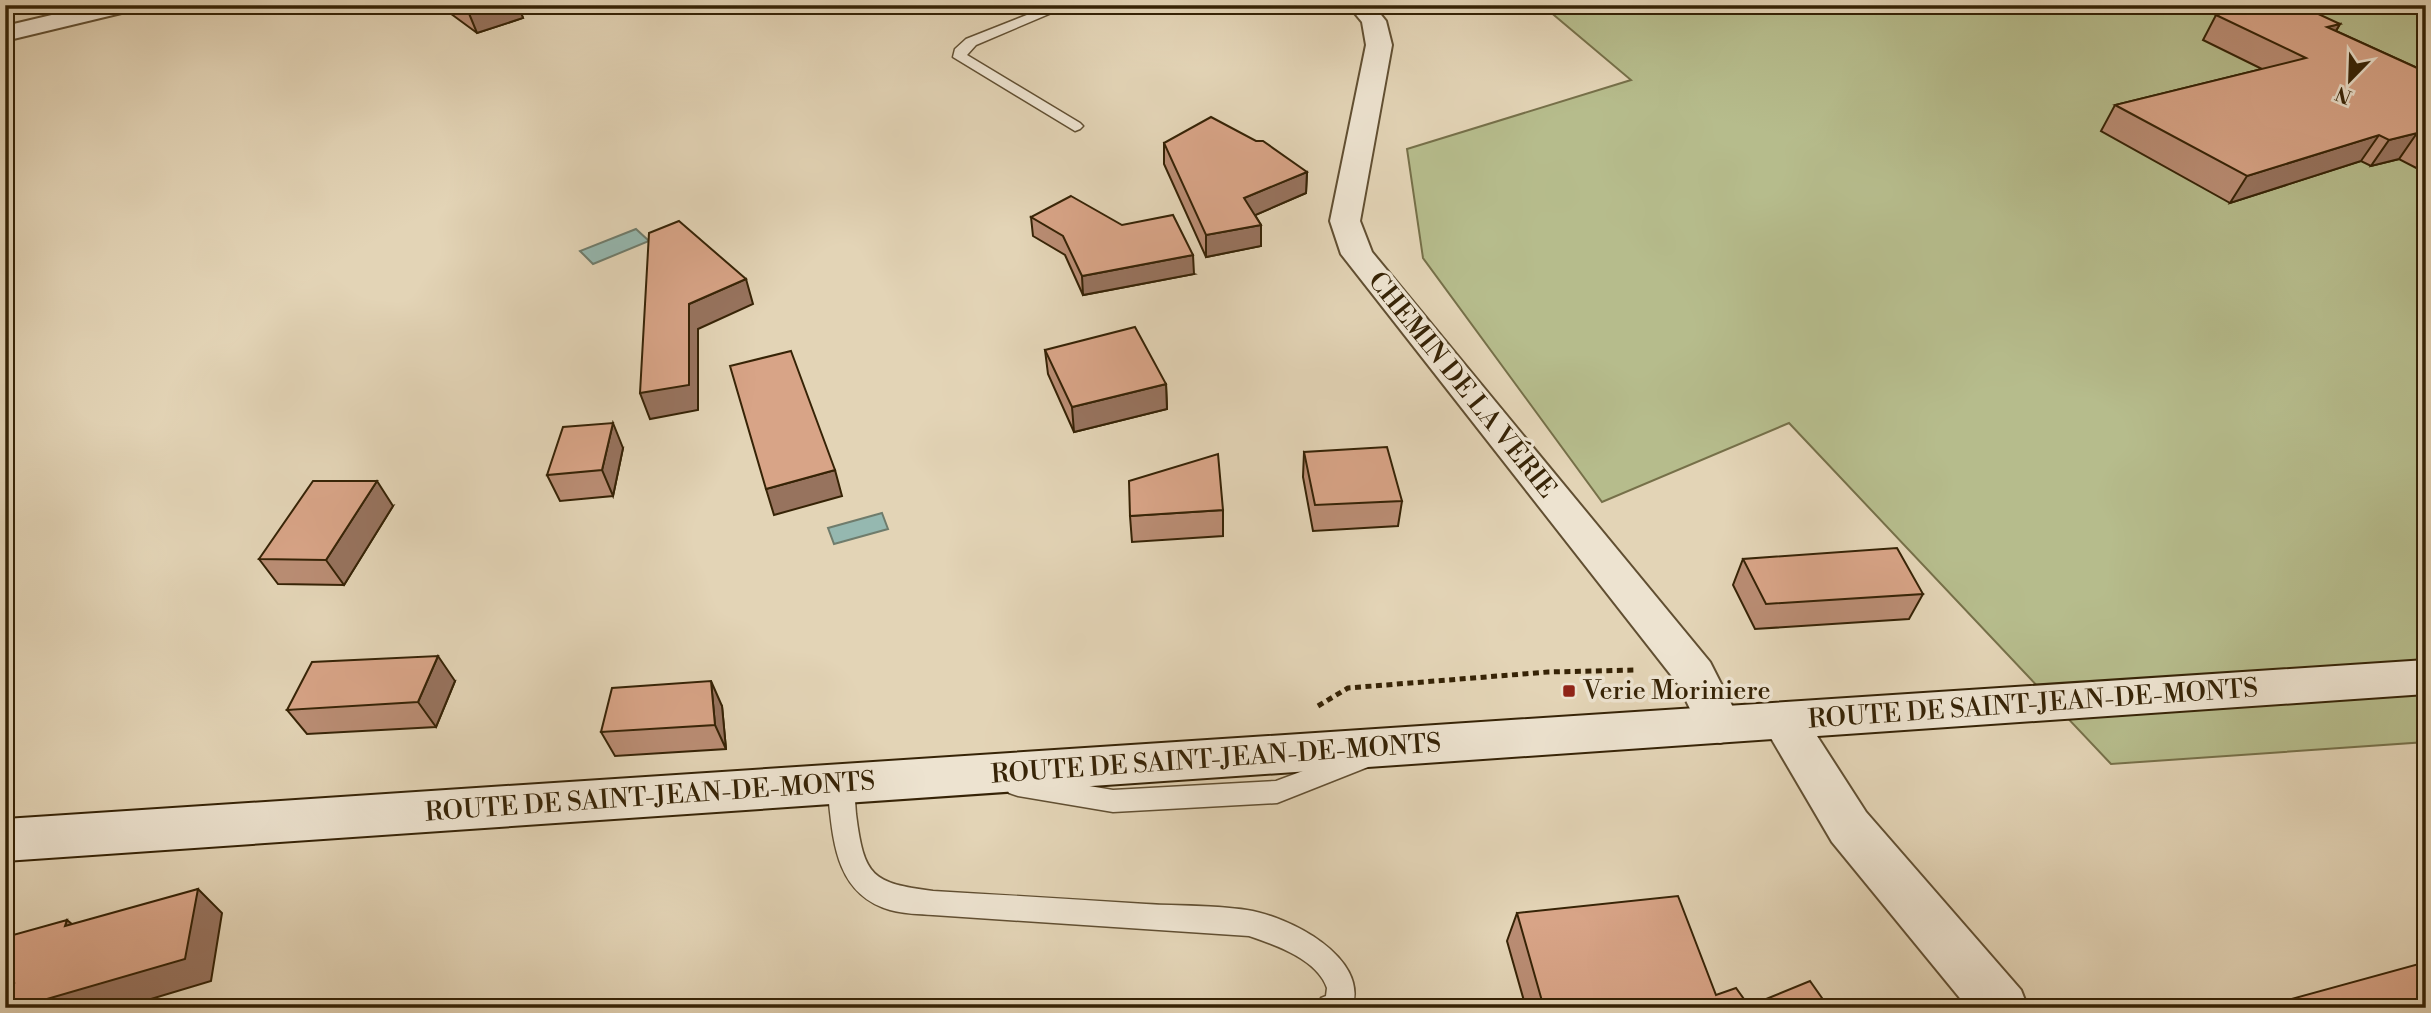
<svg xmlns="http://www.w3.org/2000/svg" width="2431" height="1013" viewBox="0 0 2431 1013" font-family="'Libre Bodoni',serif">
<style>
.green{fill:#b6bc8c;stroke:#767049;stroke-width:2}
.water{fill:#95b8b0;stroke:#6f7c6c;stroke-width:2}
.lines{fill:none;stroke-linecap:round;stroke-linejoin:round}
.service-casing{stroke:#614f32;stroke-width:3}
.minor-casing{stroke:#614f32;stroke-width:4}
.secondary-casing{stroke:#362306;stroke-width:4}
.path{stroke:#362306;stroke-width:5;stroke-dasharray:6 4.5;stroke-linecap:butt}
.service{fill:#ede3d0;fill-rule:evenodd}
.minor{fill:#ede3d0;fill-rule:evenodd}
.secondary{fill:#ede3d0;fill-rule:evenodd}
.wall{fill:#ba8d74;stroke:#362306;stroke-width:2}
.shaded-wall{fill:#97735e;stroke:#362306;stroke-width:2}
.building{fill:#d8a487;stroke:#362306;stroke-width:2}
.poi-dot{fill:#8f2418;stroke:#ede3d0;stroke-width:2.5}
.labels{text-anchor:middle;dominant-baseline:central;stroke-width:7;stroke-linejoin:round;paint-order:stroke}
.street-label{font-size:26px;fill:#362306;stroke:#ede3d0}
.poi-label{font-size:26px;fill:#362306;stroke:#ede3d0;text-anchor:start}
</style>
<rect width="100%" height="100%" fill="#e3d4b6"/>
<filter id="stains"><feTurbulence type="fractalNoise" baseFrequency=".00286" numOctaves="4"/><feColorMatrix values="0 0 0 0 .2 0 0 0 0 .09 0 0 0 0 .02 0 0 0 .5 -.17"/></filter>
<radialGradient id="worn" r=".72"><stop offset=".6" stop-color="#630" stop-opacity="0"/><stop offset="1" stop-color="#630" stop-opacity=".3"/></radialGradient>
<path class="green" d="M1542 5H2426V742L2111 764 1789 423 1602 502 1423 258 1407 149 1631 80Z"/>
<g class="water">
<path d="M636 229 649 241 593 264 580 251Z"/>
<path d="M882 513 888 529 834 544 828 528Z"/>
</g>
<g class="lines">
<g class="service-casing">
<g id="service">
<path d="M1052 5H1070L976 45 967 55 1080 123 1083 126 1080 129 1075 131 953 57 955 49 966 39Z"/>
<path d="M1359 750 1368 753 1371 760 1368 767 1277 803 1113 812 1018 796 1009 793 1005 785 1009 777 1018 774 1113 790 1276 781Z"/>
<path d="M840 773 849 776C855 788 855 801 856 814 864 877 872 883 933 891 1004 895 1075 899 1146 904 1179 906 1214 905 1247 910 1288 916 1370 957 1352 1008H1317L1321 998 1326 996 1327 988C1317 959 1275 945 1249 936L933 915C919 914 904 914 890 910 832 893 833 834 827 784L831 776Z"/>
</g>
</g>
<g class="minor-casing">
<g id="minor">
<path d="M94 5H137L134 10 5 41V26Z"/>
<path d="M1348 5H1373L1386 21 1392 45 1360 221 1372 252 1710 662 1742 725 1736 738 1720 743 1704 738 1678 684 1341 254 1330 221 1366 45 1362 22Z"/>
<path d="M1783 703 1799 708 1866 812 2021 990 2028 1008H1968L1832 842 1761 721 1767 708Z"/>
</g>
</g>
<g class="secondary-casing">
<path id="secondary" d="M2426 660V694L5 861V819Z"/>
</g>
<path class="path" d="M1318 706 1348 688 1548 672 1636 670"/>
<use href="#service" class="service"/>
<use href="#minor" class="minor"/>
<use href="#secondary" class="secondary"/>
</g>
<g class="wall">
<path d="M439 5H518L523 18 477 33Z"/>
<path d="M2216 15 2340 24 2336 31 2426 72V173L2399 159 2371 166 2361 161 2230 203 2101 131 2115 105 2262 69 2203 40Z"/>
<path d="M1164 143 1307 172 1306 193 1255 215 1261 225V246L1206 257 1164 164Z"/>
<path d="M1031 217 1194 274 1083 295 1065 255 1033 236Z"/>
<path d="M1045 350 1166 384 1167 409 1074 432 1048 374Z"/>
<path d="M623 448 613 496 560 501 547 475Z"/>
<path d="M1304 452 1402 501 1398 526 1313 531 1303 477Z"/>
<path d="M393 506 344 585 278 584 259 559Z"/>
<path d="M1223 510V536L1132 542 1130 516Z"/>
<path d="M1743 559 1923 594 1909 619 1755 629 1733 585Z"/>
<path d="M455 681 436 727 307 734 287 710Z"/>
<path d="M722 706 726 749 615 756 601 732Z"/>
<path d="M1517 913 1716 995 1749 1006 1829 1008H1526L1507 941Z"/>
</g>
<g class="shaded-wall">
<path d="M485 5H518L523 18 477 33 468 11Z"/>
<path d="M2340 24 2325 49 2327 27Z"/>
<path d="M2417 133 2399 159 2371 166 2389 140Z"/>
<path d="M2379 135 2361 161 2230 203 2247 176Z"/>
<path d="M1307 172 1306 193 1244 220V198Z"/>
<path d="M1261 225V246L1206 257V235Z"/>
<path d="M1193 255 1194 274 1083 295 1082 276Z"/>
<path d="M746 279 753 304 698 329V410L650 419 640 393 689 304Z"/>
<path d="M1166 384 1167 409 1074 432 1072 407Z"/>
<path d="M613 423 623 448 613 496 602 470Z"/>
<path d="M835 470 842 496 774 515 766 489Z"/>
<path d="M377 481 393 506 344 585 326 560Z"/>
<path d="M438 656 455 681 436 727 418 702Z"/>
<path d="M711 681 722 706 726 749 715 725Z"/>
<path d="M198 889 222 913 211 981 121 1008H16L22 1006 5 994V987Z"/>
<path d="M67 920 95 943 65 926Z"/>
</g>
<g class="building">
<path d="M461 5H485L468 11Z"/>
<path d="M2258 5H2299L2340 24 2327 27 2426 72V137L2417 133 2389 140 2379 135 2247 176 2115 105 2306 58 2216 15Z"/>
<path d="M1211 117 1256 141H1263L1307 172 1244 198 1261 225 1206 235 1164 143Z"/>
<path d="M1071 196 1122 225 1173 215 1193 255 1082 276 1063 236 1031 217Z"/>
<path d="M679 221 746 279 689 304V385L640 393 649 233Z"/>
<path d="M1135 327 1166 384 1072 407 1045 350Z"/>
<path d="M791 351 835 470 766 489 730 366Z"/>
<path d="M613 423 602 470 547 475 563 427Z"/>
<path d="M1387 447 1402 501 1315 505 1304 452Z"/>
<path d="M1218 454 1223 510 1130 516 1129 481Z"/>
<path d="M313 481H377L326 560 259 559Z"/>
<path d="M1897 548 1923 594 1766 604 1743 559Z"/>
<path d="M438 656 418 702 287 710 312 662Z"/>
<path d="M711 681 715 725 601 732 612 688Z"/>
<path d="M198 889 185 959 16 1008H8L14 984 5 987V963L13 935 67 920 65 926Z"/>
<path d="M1678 896 1716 995 1736 988 1749 1006 1810 981 1829 1008H1544L1517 913Z"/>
<path d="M2426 962V1008H2259Z"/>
</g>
<rect class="poi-dot" x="1562" y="684" width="14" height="14" rx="3.5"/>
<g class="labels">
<g class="street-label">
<text transform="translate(1462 385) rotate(51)">CHEMIN DE LA VÉRIE</text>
<text transform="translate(2033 704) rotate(-4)">ROUTE DE SAINT-JEAN-DE-MONTS</text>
<text transform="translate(1216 759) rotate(-4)">ROUTE DE SAINT-JEAN-DE-MONTS</text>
<text transform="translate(650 797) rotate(-4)">ROUTE DE SAINT-JEAN-DE-MONTS</text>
</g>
<g class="poi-label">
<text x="1583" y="691">Verie Moriniere</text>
</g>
</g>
<rect width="2431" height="1013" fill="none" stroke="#e3d4b6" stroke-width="28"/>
<rect x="7" y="7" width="2417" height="999" fill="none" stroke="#362306" stroke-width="3.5"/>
<rect x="14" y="14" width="2403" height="985" fill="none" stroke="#362306" stroke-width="2"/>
<g transform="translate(2350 80) rotate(203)" stroke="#ede3d0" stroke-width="5" paint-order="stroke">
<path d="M0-5L12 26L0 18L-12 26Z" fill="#362306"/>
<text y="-10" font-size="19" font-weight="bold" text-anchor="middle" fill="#362306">N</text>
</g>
<rect width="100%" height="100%" filter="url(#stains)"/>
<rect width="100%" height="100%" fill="url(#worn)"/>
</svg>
